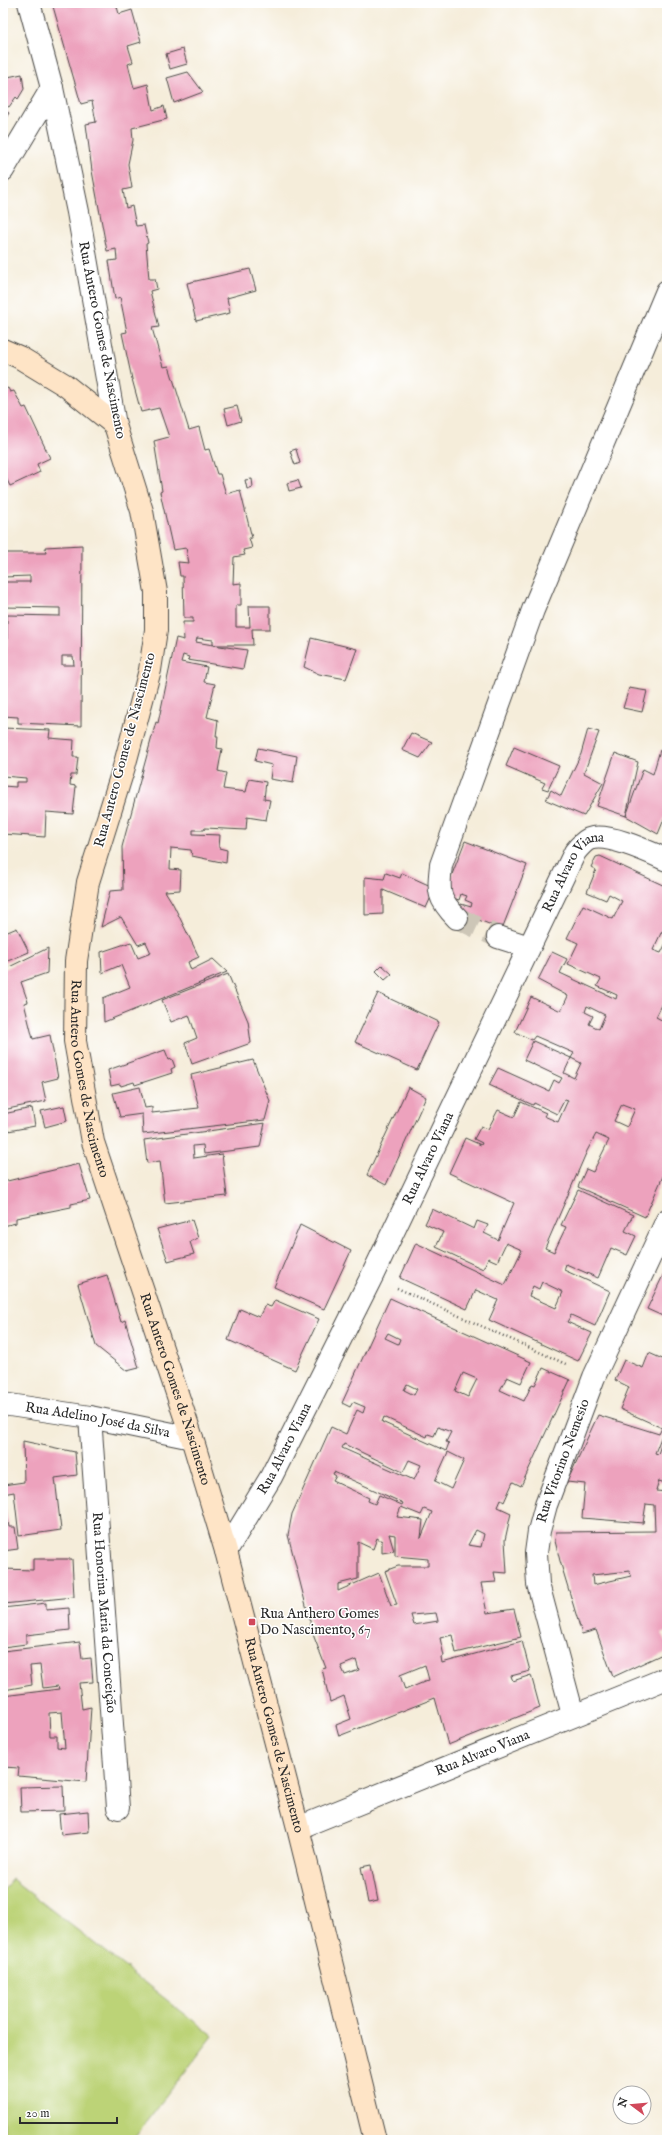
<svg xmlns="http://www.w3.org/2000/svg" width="670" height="2143" viewBox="0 0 670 2143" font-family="'IM FELL English',serif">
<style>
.green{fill:#bcd377;stroke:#747f51}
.building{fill:#eda2bd;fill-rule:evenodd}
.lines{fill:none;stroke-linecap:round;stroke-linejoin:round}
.street-tunnel{stroke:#cdc6b7;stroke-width:22;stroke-dasharray:22 11;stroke-linecap:butt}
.street-casing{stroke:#494845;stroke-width:24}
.secondary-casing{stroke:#494845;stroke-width:24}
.path{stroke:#494845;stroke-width:2.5;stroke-dasharray:1 3;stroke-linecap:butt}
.street{stroke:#fff;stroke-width:22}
.secondary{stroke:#fee4c6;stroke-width:22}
.poi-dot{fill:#d1495b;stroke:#fff;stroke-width:1.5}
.labels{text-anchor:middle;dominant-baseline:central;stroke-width:3;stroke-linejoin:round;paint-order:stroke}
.street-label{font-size:14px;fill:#2b2b2b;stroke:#fff}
.poi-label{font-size:14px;fill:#2b2b2b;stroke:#fff;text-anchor:start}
</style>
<rect width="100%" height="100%" fill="#fff"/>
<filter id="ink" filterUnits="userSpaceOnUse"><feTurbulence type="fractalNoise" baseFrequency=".025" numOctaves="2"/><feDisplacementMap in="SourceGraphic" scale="8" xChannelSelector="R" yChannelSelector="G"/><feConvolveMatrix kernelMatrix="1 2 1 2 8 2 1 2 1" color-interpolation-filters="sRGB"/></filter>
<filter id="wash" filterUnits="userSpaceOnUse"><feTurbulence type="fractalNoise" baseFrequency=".012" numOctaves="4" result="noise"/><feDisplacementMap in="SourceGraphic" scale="16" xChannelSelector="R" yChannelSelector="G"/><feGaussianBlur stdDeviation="0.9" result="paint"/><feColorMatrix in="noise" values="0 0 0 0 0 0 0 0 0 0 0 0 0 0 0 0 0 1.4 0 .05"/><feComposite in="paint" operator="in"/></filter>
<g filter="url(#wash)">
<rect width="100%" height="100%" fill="#f5edda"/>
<path class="green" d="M12 1879 213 2036 132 2140H3V1890Z"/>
<g id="blocks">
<g class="building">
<path d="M52 3H116L119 14 132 10 141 42 128 46 133 62 128 64 134 88 148 84 153 110 164 106 167 119 132 128 133 140 128 164 132 188 123 190 126 208 132 206 136 226 144 225 148 243 146 244 149 279H155L157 289 150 291 159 327 152 328 163 367 169 366 189 430 199 427 205 450 209 449 217 474H220L226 494 240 490 252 538H249L252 548 243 550 245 555 234 557 233 584 241 583V605H236V627H250L249 606H270V629H252L253 645H213L247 650 243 669 188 660 189 657 183 655 181 662 207 667 204 682 215 684 207 717 218 720 216 736H218L217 748 222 749 218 771 226 773 223 789 246 792 249 779 266 782 264 799 270 800 266 820 247 817 246 830 205 828 204 830H193V834L220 835 219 848 227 850 226 863 192 856 191 850 171 848 170 869 181 870 180 890 165 891 173 904 199 957 188 962 191 970 213 959 227 972 104 1022 103 998 130 987 121 965 102 973 101 952 131 942 138 958 151 953 146 942 138 945 121 917 101 927 110 891 123 890 122 847 126 832 156 722 158 723 176 638 184 640 183 622H193V618H184L183 576H180L178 562 189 563 186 548 173 550 160 492 162 491 154 441 169 437 159 408 141 412 132 379 122 333 127 332 120 297 115 299 109 261 117 260 116 249 107 251 92 171 86 124 96 122 92 101 81 104ZM197 638 213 640V645L196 642Z"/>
<path d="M183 49 187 64 170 69 166 54Z"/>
<path d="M188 72 203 92 174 103 167 78Z"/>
<path d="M22 74 24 89 18 99 16 97 9 107 3 104V78Z"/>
<path d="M3 109 9 113 3 122Z"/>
<path d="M250 269 256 290 227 298 230 313 196 321 187 283Z"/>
<path d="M8 388 10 392 14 391 23 408 26 407 50 458 37 464 40 472 10 486 6 478 3 479V390Z"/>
<path d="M237 406 241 421 228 425 224 409Z"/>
<path d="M296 449 300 463 295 465 290 451Z"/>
<path d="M252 479 253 487 247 489 245 480Z"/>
<path d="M298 480 301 488 289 491 287 483Z"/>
<path d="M82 545 81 726 18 723V717L3 716V646H7V615L60 616V608L3 607V582H30V576L3 577V553H46L45 547ZM62 656H73L74 665H62Z"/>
<path d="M311 638 357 649 346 679 319 674 304 667Z"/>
<path d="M629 688 647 691 642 712 623 708Z"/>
<path d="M3 728 50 730 49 738 74 740 73 757H78L76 775H71L70 785 76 786 73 814 46 812 45 837 3 834V786L16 787V782H26V778L3 776Z"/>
<path d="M588 729 599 732 584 773 603 783 584 816 546 800 551 790 561 796 581 754Z"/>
<path d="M411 733 432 742 420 758 402 750Z"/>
<path d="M514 747 559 766 548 790 542 788 545 783 506 766Z"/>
<path d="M258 748 297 756 293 783 270 779 272 765 255 761Z"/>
<path d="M660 750 667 752V812L658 834 626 816 643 769 653 774Z"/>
<path d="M615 753 638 762 626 816 597 806Z"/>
<path d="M465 841 527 865 502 929 458 912 461 904 471 907 472 903 465 900 467 896 461 894 459 900 444 895Z"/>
<path d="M600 856 667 887V934L662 931 653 950 661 953 667 941V1005L663 1003 656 1017 667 1023V1167L645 1217 578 1187 586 1169 593 1172 609 1140 596 1134 587 1151 545 1248 554 1252 566 1227 561 1225 578 1190 633 1215 625 1231 636 1236 627 1255 611 1248 598 1278 566 1264 564 1270 610 1291 595 1326 571 1315 567 1322 592 1333 578 1361 489 1320 498 1300 476 1290 467 1309 400 1278 416 1243 505 1285 522 1250 506 1243 497 1262 488 1258 483 1269 436 1247 443 1232 425 1224 432 1209 474 1229 477 1221 488 1225 484 1233 498 1240 514 1203 449 1173 465 1138 481 1145 482 1143 474 1139 481 1126 488 1129 498 1110 514 1117 521 1102 546 1113 544 1116 558 1122 568 1100 565 1099 557 1114 534 1103 533 1105 489 1085 498 1068 549 1091 554 1080 559 1083 562 1078 524 1060 533 1041 571 1058 564 1073 574 1078 581 1063 571 1058 574 1053 535 1036 532 1040 515 1032 531 997 561 1011 568 996 538 980 552 952 567 959 560 973 616 999 617 995 597 986 601 979 568 964 578 943 567 938 583 905 613 919 622 901 609 894 606 900 587 892 596 870 591 867 596 857ZM587 1006 605 1015 599 1029 589 1024 593 1016 585 1012ZM622 1104 635 1109 627 1127 614 1121ZM542 1282 563 1292 556 1308 529 1296 533 1286 539 1289Z"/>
<path d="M386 873 400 878 402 873 435 888 426 908 383 890V914L365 915V877L384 879Z"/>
<path d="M17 928 29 952 3 963V934Z"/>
<path d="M48 948 47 973 21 982 28 1002 24 1003 33 1039 50 1035 58 1078 42 1082 46 1101 3 1110V1091L5 1090 3 1083V970Z"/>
<path d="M382 965 392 974 385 980 376 971Z"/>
<path d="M228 974 248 1021 251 1043 192 1064 185 1043 197 1038 189 1015 171 1022 162 1000Z"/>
<path d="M378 993 439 1022 417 1070 355 1042Z"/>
<path d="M165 1050 169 1060 172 1059 175 1067 171 1069 172 1073 135 1085 134 1082 121 1086 120 1084 111 1086 108 1070Z"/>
<path d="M253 1060 270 1101 265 1120 143 1134 142 1114 120 1117 113 1093 140 1087 145 1108 152 1107V1113L199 1108 191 1075Z"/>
<path d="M408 1087 426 1097 386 1185 367 1175Z"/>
<path d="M64 1106 67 1121 45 1127 41 1111Z"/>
<path d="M32 1108 35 1126 3 1132V1114Z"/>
<path d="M265 1123 260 1147 204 1154 203 1145 193 1146 194 1158 222 1154 227 1196 165 1203 160 1161 147 1163 144 1140Z"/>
<path d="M79 1164 90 1200 71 1204V1207L16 1218V1223L3 1226V1182Z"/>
<path d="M192 1220 198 1238 190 1242 194 1254 168 1261 157 1229Z"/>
<path d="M300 1225 351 1251 324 1309 274 1287Z"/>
<path d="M667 1267V1318L647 1309Z"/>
<path d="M107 1275 121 1322 125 1320 139 1368 127 1371 96 1346 78 1284Z"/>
<path d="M390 1298 531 1362 521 1383 507 1377 500 1390 524 1401 532 1384 535 1385 543 1368 570 1380 521 1486 513 1482 504 1502 501 1500 498 1507 511 1513 505 1540 507 1573 494 1572 496 1582 481 1583 487 1613 514 1609 521 1637 456 1653 452 1635 440 1638 444 1656 441 1657 442 1663 522 1641 530 1671 511 1676 513 1681 531 1675 540 1708 448 1745 435 1698 339 1736 336 1725 351 1719 344 1696 330 1702 322 1669 326 1668 314 1637 288 1535 292 1514 331 1427 346 1434 357 1410 363 1413 365 1407 353 1402 350 1407 342 1403ZM388 1333 400 1339 398 1344 385 1338ZM463 1373 477 1379 468 1397 455 1391ZM407 1384 417 1389 414 1395 404 1390ZM384 1417 427 1437 428 1434 434 1436 438 1427 451 1432 446 1442 449 1443 446 1451 382 1422ZM344 1444 403 1472 409 1460 421 1465 414 1480 342 1448ZM448 1452 464 1460 451 1489 435 1481ZM334 1472 403 1503 402 1505 379 1495 375 1504 368 1501 369 1498 333 1481 336 1476 333 1474ZM401 1507 421 1515 424 1509 432 1512 421 1538 423 1520 397 1517ZM476 1530 484 1534 481 1547 468 1545ZM389 1534 395 1535V1556L428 1559V1566H398L385 1571 397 1605 391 1606 379 1573 338 1591V1584L358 1579V1542L373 1549 377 1538 382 1541V1553L394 1551ZM436 1613 438 1621 414 1625 411 1615ZM356 1660 359 1670 345 1675 341 1666ZM425 1665 429 1680 405 1690 400 1675Z"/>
<path d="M275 1300 319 1319 295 1370 228 1340 240 1309 259 1317 265 1305 271 1307Z"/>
<path d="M649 1353 667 1361V1474L665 1483 659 1481 656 1491 667 1492V1631L662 1633 667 1643V1652L613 1677 596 1630 582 1634 560 1561 555 1541 556 1532 655 1531 654 1505 646 1504 643 1523 582 1518 585 1484 567 1482 598 1415 659 1434 662 1428 620 1409 629 1387 615 1380 624 1360 643 1368ZM662 1435 664 1436 658 1454 655 1453ZM630 1571 631 1576 593 1585 592 1575Z"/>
<path d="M23 1441 75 1452 77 1475 55 1478 61 1530 19 1536 14 1492 3 1494V1485L24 1482Z"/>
<path d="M3 1496 9 1527H15L18 1549 3 1551Z"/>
<path d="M33 1559H72L74 1597 3 1604V1569L33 1570Z"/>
<path d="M46 1603V1610L69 1608 70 1630 26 1635V1644L3 1647V1608Z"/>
<path d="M80 1642 82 1659 91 1658 93 1682 79 1683 82 1709 91 1707 86 1782 18 1776 19 1768 3 1767V1696L59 1689 58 1686 43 1688 40 1665 30 1666 32 1685 4 1690 5 1693H3V1651ZM62 1712 65 1748 57 1747V1736H50L49 1713Z"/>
<path d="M63 1786 64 1811 21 1812 20 1787Z"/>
<path d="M88 1811 89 1832 61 1835 59 1814Z"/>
<path d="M371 1865 378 1901 368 1903 361 1867Z"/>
</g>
</g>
</g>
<g filter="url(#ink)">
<use href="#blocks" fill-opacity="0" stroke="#494845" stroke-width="1"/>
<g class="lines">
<path class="street-tunnel" d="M457 918 498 937"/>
<g class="street-casing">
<g id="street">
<path d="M29 3 52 88 78 212 115 425"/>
<path d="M3 170 52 88"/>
<path d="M457 918C438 899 438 892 441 865L533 610 667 291"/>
<path d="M498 937 529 947"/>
<path id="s1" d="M3 1404 90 1417 192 1438"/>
<path id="s2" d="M90 1417 118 1808"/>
<path id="s3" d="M226 1551 271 1477 372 1276 575 852C579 847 583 842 589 839 608 832 649 852 667 860"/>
<path id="s4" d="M573 1715 538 1584 536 1553 539 1531 546 1505 594 1377 667 1220"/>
<path id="s5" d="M298 1828 667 1678"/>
</g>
</g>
<g class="secondary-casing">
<g id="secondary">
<path id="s6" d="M3 350 19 357 65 385 115 425 142 511 156 592V630L150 670 124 767 88 882 76 961 75 1041 93 1142 192 1438 226 1551 298 1828 375 2140"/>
</g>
</g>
<path class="path" d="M397 1288 568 1365"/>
<use href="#street" class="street"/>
<use href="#secondary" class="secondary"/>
</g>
</g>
<rect class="poi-dot" x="248" y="1618" width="8" height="8" rx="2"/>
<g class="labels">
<g class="street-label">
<text transform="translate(102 340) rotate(79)">Rua Antero Gomes de Nascimento</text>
<text transform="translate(125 750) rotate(-75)">Rua Antero Gomes de Nascimento</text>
<text stroke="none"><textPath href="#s3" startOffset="766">Rua Alvaro Viana</textPath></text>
<text stroke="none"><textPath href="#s6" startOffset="806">Rua Antero Gomes de Nascimento</textPath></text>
<text stroke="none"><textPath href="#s3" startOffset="442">Rua Alvaro Viana</textPath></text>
<text stroke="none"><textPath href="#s6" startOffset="1130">Rua Antero Gomes de Nascimento</textPath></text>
<text stroke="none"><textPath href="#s1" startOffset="96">Rua Adelino José da Silva</textPath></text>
<text stroke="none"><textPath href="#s3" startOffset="118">Rua Alvaro Viana</textPath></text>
<text stroke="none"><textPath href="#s4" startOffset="263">Rua Vitorino Nemesio</textPath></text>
<text stroke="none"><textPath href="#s2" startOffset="196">Rua Honorina Maria da Conceição</textPath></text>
<text stroke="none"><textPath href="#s6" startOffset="1490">Rua Antero Gomes de Nascimento</textPath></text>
<text stroke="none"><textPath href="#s5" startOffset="199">Rua Alvaro Viana</textPath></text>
</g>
<g class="poi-label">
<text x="260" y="1614">Rua Anthero Gomes<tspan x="260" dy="16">Do Nascimento, 67</tspan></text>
</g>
</g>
<rect width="670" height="2143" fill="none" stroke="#fff" stroke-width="16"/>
<g transform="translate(632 2105) rotate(286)"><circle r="19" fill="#ffffff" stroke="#aaaaaa"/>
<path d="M0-3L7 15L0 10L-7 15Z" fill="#d1495b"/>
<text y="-6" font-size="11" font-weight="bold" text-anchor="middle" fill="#2b2b2b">N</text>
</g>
<path d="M20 2117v6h97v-6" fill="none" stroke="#2b2b2b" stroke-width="2"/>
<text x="26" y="2117" font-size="12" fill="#2b2b2b" stroke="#ffffff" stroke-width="3" paint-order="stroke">20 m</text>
</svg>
